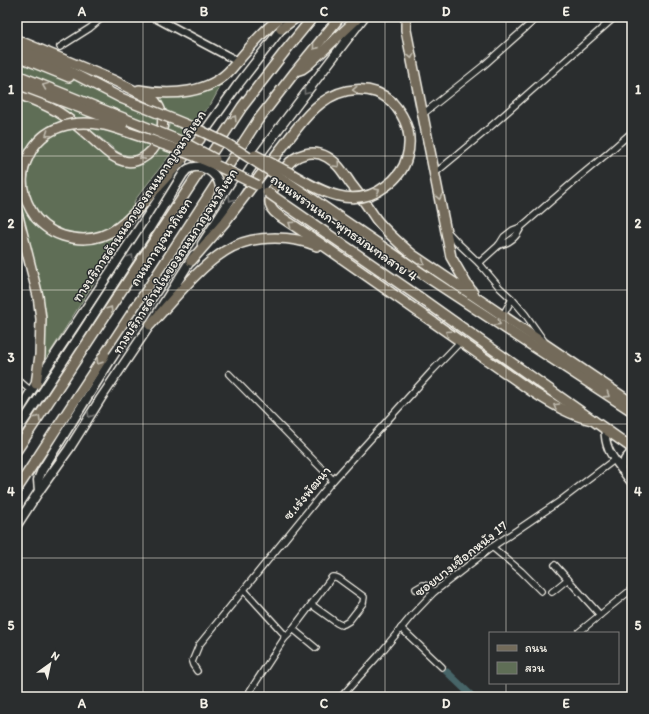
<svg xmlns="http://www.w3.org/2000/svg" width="649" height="714" viewBox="0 0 649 714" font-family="Itim,'Playpen Sans Thai',sans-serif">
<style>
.green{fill:#5f6e56;stroke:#aab09f}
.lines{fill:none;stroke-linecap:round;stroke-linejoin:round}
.canal{stroke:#476568;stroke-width:7}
.minor-casing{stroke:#f4f1e8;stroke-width:8}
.tertiary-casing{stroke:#f4f1e8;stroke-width:10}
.secondary-casing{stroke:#f4f1e8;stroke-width:11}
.primary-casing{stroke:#f4f1e8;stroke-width:12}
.trunk-casing{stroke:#f4f1e8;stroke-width:12}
.minor{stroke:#2a2d2e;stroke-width:5.5}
.tertiary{stroke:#2a2d2e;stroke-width:7}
.secondary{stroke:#2a2d2e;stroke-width:8}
.primary{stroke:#736b5a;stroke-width:9}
.trunk{stroke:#736b5a;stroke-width:9}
.secondary-bridge-casing{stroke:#f4f1e8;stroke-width:11;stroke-linecap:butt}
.primary-bridge-casing{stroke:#f4f1e8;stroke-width:12;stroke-linecap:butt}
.secondary-bridge{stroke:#2a2d2e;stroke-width:8}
.primary-bridge{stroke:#736b5a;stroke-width:9}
.oneway{stroke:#c0bbaf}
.oneway2{stroke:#71726f}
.grid{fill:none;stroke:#f4f1e8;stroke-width:1;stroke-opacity:0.55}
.labels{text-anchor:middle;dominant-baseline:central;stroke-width:3;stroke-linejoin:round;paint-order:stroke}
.street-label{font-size:14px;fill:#f4f1e8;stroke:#2a2d2e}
.neatline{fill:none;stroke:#f4f1e8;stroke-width:1.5}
.grid-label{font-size:13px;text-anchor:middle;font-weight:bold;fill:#f4f1e8}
</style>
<rect width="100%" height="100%" fill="#2a2d2e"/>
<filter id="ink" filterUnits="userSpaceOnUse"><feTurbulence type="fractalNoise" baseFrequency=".025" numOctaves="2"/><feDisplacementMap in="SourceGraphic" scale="8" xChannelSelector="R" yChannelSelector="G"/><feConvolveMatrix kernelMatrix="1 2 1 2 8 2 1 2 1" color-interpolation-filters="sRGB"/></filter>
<g filter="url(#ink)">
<g class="green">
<path d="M17 51 157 116C159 124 157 131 154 138 147 155 135 161 118 152L57 103 17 81Z"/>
<path d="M223 82 211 104 201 115 135 200 127 230 46 359 44 358 46 312 17 197V95L50 109 129 164 161 142 169 126V121L158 98C181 99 202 90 223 82Z"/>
</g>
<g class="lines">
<path class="canal" d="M447 672 473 697"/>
<g class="minor-casing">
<g id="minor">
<path d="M60 47 90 28 103 17"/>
<path d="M423 114 483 66 538 17"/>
<path d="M434 174 481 135 615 17"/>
<path d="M447 231 460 245 479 263 500 288 512 299 525 314 544 341"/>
<path d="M499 245C510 243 517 237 521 227"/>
<path d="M479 263 499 245 504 237 513 230 521 227 579 177 608 153 632 132"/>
<path d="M503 315 512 299"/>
<path d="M229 374 333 480"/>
<path d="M17 379 31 391"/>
<path d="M492 547 521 571 541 591"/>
<path d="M555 565 600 615"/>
<path d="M416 589 423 585 427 586 434 592"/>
<path d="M244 590 284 634V639L282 642 246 697"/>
<path d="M552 592 568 579"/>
<path d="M401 628 442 667"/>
<path d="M293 629 316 648"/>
<path d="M579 632 632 589"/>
<path d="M284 639 289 634 332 577H335L338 578 364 597 363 603 349 621 344 624 341 625 337 623 312 605"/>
<path d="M197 671 193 665 192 662 199 645 329 485 433 370 460 342"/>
<path d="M341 697 378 656 413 614 434 592 492 547 560 501 614 460"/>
</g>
</g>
<g class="tertiary-casing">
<g id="tertiary">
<path d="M154 17 237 61"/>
<path d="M605 429C605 448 611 455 622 470 625 474 628 479 632 483"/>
<path d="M621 469 625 459 632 451"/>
</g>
</g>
<g class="secondary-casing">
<g id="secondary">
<path d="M200 138 237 86 285 24"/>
<path d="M202 244 260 154 280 127 364 17"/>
<path d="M17 414 31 391 182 164"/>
<path d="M17 431 79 337"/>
<path d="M39 491 38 480 42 470 113 356"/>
<path d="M17 525 39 491 69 449 101 398 150 325 194 255"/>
</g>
</g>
<g class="primary-casing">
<g id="primary">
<path d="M406 17V30L451 257 466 283 473 293"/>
<path d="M17 40 115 81 155 101C162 110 164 118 162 129 160 139 155 149 147 155 141 160 132 163 124 161 114 159 106 151 99 145 87 134 75 123 61 114 48 105 32 100 17 93"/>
<path d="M17 48 55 64 121 98"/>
<path d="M17 56 69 77"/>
<path d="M139 90C170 96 210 94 232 68 248 50 262 31 281 17"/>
<path d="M17 212 38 296 41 319 40 355 36 384"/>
<path d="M36 218C46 229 57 236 73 238 113 245 136 212 159 185 173 170 186 154 200 139"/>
<path d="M191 261 224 223 297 128C304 119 312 110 321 103 342 87 371 84 391 101"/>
<path d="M430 279 632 411"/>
<path d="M419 297 632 448"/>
<path d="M150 325C172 301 198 268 225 251 239 242 258 238 275 238 290 238 303 240 317 246"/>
<path d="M592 420C570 415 552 404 533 392L317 241 278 215C274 212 270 208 270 203 269 196 273 189 277 183 279 177 282 171 286 167 295 154 313 149 327 157 338 163 344 174 351 184 360 195 368 207 376 219 387 233 400 244 413 255L632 403"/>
</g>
</g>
<g class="trunk-casing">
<g id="trunk">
<path d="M281 29 297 17"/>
<path d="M299 70 302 69 309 64 359 17"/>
<path d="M17 450 242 107 286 50 313 17"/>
<path d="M17 489 258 120 295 72 340 17"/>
</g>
</g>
<use href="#minor" class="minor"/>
<use href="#tertiary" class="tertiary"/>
<use href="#secondary" class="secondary"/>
<use href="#primary" class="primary"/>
<use href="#trunk" class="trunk"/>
<g class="secondary-bridge-casing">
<path id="secondary-bridge" d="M79 337 149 229 183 174C185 172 186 170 188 169 201 162 218 173 220 187 221 194 217 199 214 205L113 356"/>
</g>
<g class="primary-bridge-casing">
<g id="primary-bridge">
<path d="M17 75 168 136 183 142 215 159"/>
<path d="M17 84 123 124"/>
<path d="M121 98 197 129 226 143 286 181 430 279"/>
<path d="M255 155C267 161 279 167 290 173 320 191 354 211 386 186 396 179 404 169 407 157 413 136 406 117 391 101"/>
<path d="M267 192 419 297"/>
<path d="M36 218C22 198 17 178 29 155 43 126 74 119 104 125 120 129 135 135 151 140 167 146 183 151 199 158 219 166 238 176 257 185"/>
</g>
</g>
<use href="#secondary-bridge" class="secondary-bridge"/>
<use href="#primary-bridge" class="primary-bridge"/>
</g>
<defs><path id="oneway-chevron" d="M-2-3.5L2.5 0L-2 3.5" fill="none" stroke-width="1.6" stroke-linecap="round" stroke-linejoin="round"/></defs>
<g class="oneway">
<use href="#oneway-chevron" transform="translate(315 47) rotate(129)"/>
<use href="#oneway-chevron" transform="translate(411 56) rotate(79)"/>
<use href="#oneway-chevron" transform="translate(45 86) rotate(-158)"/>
<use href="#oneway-chevron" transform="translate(355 90) rotate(176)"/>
<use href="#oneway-chevron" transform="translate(234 118) rotate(-57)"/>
<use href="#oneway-chevron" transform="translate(48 134) rotate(145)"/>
<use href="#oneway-chevron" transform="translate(142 157) rotate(152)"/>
<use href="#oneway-chevron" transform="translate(337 165) rotate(46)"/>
<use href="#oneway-chevron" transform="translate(377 191) rotate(-27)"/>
<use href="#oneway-chevron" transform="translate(439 197) rotate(79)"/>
<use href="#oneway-chevron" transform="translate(291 224) rotate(-146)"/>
<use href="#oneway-chevron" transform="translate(422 262) rotate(35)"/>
<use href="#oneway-chevron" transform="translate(110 309) rotate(-57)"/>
<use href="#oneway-chevron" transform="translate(498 323) rotate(33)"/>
<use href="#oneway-chevron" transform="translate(448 333) rotate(-145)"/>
<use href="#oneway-chevron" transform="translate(99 362) rotate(123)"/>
<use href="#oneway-chevron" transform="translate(607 395) rotate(33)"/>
<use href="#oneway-chevron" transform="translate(556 406) rotate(-150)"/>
<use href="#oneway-chevron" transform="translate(38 418) rotate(-57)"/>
</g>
<g class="oneway2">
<use href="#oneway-chevron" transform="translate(306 92) rotate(128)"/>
<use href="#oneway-chevron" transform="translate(231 199) rotate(123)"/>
<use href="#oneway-chevron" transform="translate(131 257) rotate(-57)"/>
<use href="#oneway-chevron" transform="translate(90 415) rotate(122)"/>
</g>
</g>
<path class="grid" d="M143 17V697M264 17V697M385 17V697M506 17V633M17 156H632M17 290H632M17 424H632M17 558H632M506 683V697"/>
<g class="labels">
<g class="street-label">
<text transform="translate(139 206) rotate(-56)">ทางบริการด้านนอกของถนนกาญจนาภิเษก</text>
<text transform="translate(344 228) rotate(35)">ถนนพรานนก-พุทธมณฑลสาย 4</text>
<text transform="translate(161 242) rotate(-57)">ถนนกาญจนาภิเษก</text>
<text transform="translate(175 261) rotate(-57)">ทางบริการด้านในของถนนกาญจนาภิเษก</text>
<text transform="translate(307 493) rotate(-50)">ซ.เร่งพัฒนา</text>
<text transform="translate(461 559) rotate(-38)">ซอยบางเชือกหนัง 17</text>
</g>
</g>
<rect width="649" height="714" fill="none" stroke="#2a2d2e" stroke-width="44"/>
<rect x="489" y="632" width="130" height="52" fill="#2a2d2e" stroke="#7b7b78"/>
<rect x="497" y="645" width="20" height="6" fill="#736b5a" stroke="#7b7b78"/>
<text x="525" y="652" font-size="12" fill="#f4f1e8">ถนน</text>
<rect x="497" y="662" width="20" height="12" fill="#5f6e56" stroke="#7b7b78"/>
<text x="525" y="672" font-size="12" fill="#f4f1e8">สวน</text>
<g transform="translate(50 664) rotate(33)" stroke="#2a2d2e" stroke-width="3" paint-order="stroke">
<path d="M0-3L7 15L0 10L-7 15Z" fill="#f4f1e8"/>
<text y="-6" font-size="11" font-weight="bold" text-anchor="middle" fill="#f4f1e8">N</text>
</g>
<rect x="22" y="22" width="605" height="670" class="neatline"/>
<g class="grid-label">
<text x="82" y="16">A</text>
<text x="204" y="16">B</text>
<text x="324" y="16">C</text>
<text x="446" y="16">D</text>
<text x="566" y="16">E</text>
<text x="11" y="94">1</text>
<text x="638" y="94">1</text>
<text x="11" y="228">2</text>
<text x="638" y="228">2</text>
<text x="11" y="362">3</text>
<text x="638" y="362">3</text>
<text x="11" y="496">4</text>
<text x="638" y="496">4</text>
<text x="11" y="630">5</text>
<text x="638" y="630">5</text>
<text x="82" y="708">A</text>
<text x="204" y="708">B</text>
<text x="324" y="708">C</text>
<text x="446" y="708">D</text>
<text x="566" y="708">E</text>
</g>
</svg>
